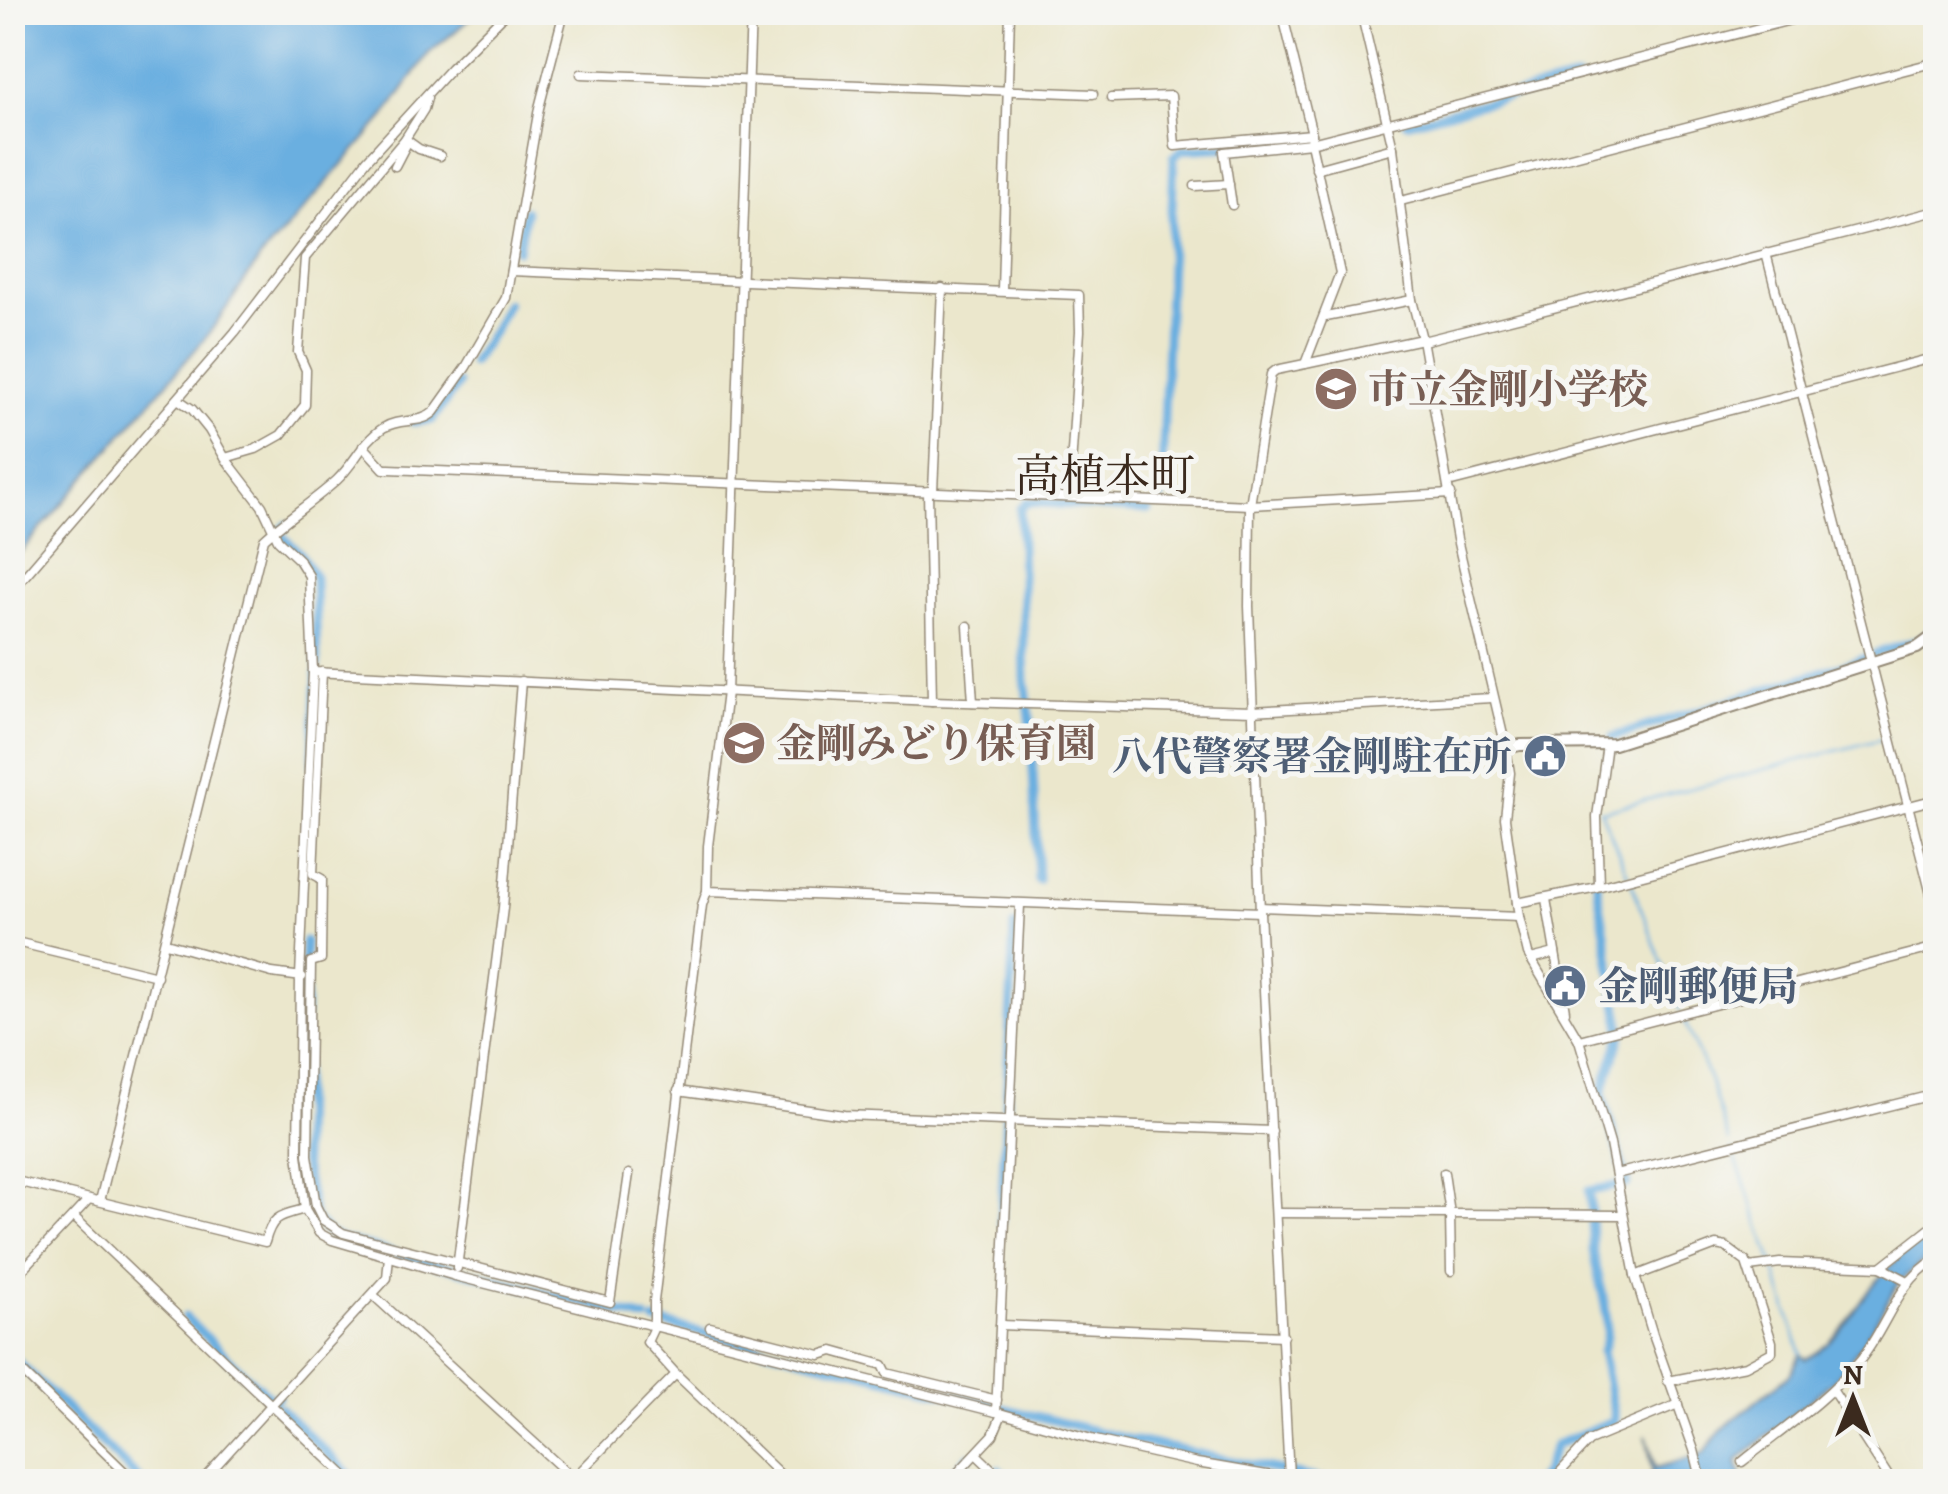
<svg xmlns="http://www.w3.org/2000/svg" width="1948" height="1494" viewBox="0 0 1948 1494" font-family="Alegreya,'Noto Serif JP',serif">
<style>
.water{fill:#6aafe0;stroke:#526c7f;stroke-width:2.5}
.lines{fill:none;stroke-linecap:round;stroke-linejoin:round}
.stream{stroke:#6aafe0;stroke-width:2.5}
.canal{stroke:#6aafe0;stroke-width:9}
.minor-casing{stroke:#938875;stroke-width:11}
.tertiary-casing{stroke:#938875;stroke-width:14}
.minor{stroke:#fff;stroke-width:8}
.tertiary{stroke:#fff;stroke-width:10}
.labels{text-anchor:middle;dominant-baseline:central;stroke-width:10;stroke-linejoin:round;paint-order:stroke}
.education-label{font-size:40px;font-weight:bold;fill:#785e54;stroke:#f6f6f2;text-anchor:start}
.service-label{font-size:40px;font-weight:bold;fill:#4e5e75;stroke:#f6f6f2;text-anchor:end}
.quarter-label{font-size:45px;fill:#3b2a1e;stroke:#f6f6f2}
</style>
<rect width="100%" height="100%" fill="#f6f6f2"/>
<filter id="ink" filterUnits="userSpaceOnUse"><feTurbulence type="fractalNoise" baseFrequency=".01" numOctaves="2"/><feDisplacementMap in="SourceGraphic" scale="20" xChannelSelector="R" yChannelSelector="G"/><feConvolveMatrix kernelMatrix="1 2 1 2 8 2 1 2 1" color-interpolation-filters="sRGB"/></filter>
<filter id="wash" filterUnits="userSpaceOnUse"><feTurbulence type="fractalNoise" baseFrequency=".0048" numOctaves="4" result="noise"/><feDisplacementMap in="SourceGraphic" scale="40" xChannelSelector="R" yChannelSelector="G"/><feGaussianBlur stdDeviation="2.25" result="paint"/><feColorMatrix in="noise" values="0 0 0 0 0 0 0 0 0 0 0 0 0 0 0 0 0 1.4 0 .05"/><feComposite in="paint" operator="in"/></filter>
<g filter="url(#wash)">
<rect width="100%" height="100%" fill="#ebe7cc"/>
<g class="water">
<path d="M13 12 477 13 428 54 385 116 259 260 208 335 13 561Z"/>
<path d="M1935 1230V1251L1899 1282 1862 1344 1832 1382 1737 1461 1743 1481H1647L1653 1471 1646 1435 1656 1468 1703 1454 1721 1430 1790 1374 1801 1354 1805 1359C1839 1345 1857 1303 1880 1277 1896 1258 1915 1244 1935 1230Z"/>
</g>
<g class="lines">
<g class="stream">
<path d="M1600 809 1628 875"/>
<path d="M1603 811 1886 738"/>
<path d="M1631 882 1680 1010"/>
<path d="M1683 1018 1710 1081 1729 1141"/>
<path d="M1732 1149 1772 1260 1801 1354"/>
</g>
<g class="canal">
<path d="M1407 123 1577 79"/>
<path d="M518 250 525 211"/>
<path d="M472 363 493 331 507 303"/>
<path d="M413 422 432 420 458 384"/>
<path d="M1161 498 1174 157 1182 150 1248 146"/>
<path d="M286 525 279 533 299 552 315 577 317 665"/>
<path d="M1875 654 1921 639 1936 628"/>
<path d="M1613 737 1866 658"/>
<path d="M313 765 317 673"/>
<path d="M1038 880 1031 726 1025 679 1020 509 1027 502 1148 510"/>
<path d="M305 941 302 1153 314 1218 328 1233 340 1239 646 1319"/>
<path d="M1001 1223 1014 926"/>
<path d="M185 1317 273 1401 278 1396"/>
<path d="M655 1321 1132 1440 1334 1482"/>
<path d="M12 1356 142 1482"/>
<path d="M280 1408 357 1482"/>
<path d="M999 1470 1010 1482"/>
<path d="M944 1482 969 1456"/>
<path d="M1537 1482 1544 1473 1555 1445 1615 1420 1602 1351C1617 1317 1593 1274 1592 1239 1591 1223 1591 1207 1589 1191L1627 1184 1602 1093 1622 1033 1596 879"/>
</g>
</g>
</g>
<g filter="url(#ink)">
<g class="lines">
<g class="minor-casing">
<g id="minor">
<path d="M1361 12 1393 148 1412 300 1422 339 1457 539 1506 748 1510 773 1505 818 1519 917 1528 954 1579 1040 1610 1144 1635 1276 1653 1335 1694 1450 1702 1482"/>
<path d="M581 74 1093 94"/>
<path d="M1111 98 1171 96 1175 146 1312 134"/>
<path d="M405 139 419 149 440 156"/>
<path d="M395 166 408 141"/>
<path d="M1316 169 1393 148"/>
<path d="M1195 186 1229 184"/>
<path d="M1401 201 1936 62"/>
<path d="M1232 205 1224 152 1311 143 1312 134 1282 12"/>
<path d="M1766 253 1936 914"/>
<path d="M511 271 1079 295 1080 331 1069 497"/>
<path d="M1002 290 1010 12"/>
<path d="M1326 317 1412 300"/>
<path d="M1423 341 1936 211"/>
<path d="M1305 364 1422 339"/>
<path d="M179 400 192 409 209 430 225 458 262 506 278 540 299 560 309 576 313 672 300 977 298 1154 305 1209 319 1233 332 1240 455 1276 996 1412 1095 1440 1197 1463 1308 1482"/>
<path d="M363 446 384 469H389L1250 505 1451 494"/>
<path d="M225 458 256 449 281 435 305 405 306 370 298 352 305 258 405 139 424 109 427 98"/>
<path d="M1448 483 1936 357"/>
<path d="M928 491 932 701"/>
<path d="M933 491 942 288"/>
<path d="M12 591 235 332 367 160 451 68 507 12"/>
<path d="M968 626 973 702"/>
<path d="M313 672 932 701 1252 711 1492 698"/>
<path d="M322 672 313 874 322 879 321 959 311 962 308 1155 316 1206 323 1220 343 1233 610 1302 629 1174"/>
<path d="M1599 886 1597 817 1607 744"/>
<path d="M707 891 1260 912"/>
<path d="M1546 899 1565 1011"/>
<path d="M1517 903 1597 887 1936 799"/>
<path d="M1260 907 1519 917"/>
<path d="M12 941 157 976"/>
<path d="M166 943 272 973 302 977"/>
<path d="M1531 959 1555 953"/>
<path d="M1579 1040 1936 947"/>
<path d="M678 1091 844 1115 1272 1131"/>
<path d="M1444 1173 1450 1214 1451 1271"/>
<path d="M1616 1174 1936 1094"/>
<path d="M12 1180 265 1242C272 1216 279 1216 305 1209"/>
<path d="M100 1201 264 539C287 518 314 501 337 480 354 464 363 441 383 428 400 417 420 425 434 412L466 367 506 298 539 108 564 12"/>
<path d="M1277 1213 1622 1215"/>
<path d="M74 1217 352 1482"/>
<path d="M1749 1267 1780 1263 1881 1267 1908 1281"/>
<path d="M1881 1267 1936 1224"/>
<path d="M457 1268 503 908 521 681"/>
<path d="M1635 1276 1716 1245 1726 1247 1746 1262 1772 1342V1352L1746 1366 1668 1381"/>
<path d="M12 1281 89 1199"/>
<path d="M373 1295 576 1481"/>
<path d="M1000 1325 1283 1336"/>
<path d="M710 1327 820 1355 833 1351 883 1365 887 1373 997 1400"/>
<path d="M12 1362 135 1482"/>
<path d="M676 1374 788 1482"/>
<path d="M1833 1391 1892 1482"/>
<path d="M996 1412 1020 905"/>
<path d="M976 1454 1005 1482"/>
<path d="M1742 1462C1783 1429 1827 1400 1861 1359 1888 1325 1896 1283 1936 1259"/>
<path d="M1289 1477 1260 912 1249 606 1250 505 1271 374 1276 370 1305 364 1340 273 1311 143 1822 12"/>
<path d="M201 1482 387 1278 389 1256"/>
<path d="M570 1482 676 1374 647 1342 654 1327V1301L702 905 707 891 708 846 727 692 751 12"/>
<path d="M949 1482 993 1435 1002 1414"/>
<path d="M1551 1482 1589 1441 1678 1404"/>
<path d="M1931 1482 1936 1479"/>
</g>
</g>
<g class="tertiary-casing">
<path id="tertiary" d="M1506 748 1520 745 1614 744 1917 648 1936 634"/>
</g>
<use href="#minor" class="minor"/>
<use href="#tertiary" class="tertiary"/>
</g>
</g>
<defs>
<g id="school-disc" transform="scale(2.25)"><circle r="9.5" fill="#8d6e63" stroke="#f6f6f2"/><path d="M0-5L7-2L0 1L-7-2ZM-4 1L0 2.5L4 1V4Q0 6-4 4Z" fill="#fff"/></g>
<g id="civic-disc" transform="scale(2.25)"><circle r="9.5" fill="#5c6f8a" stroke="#f6f6f2"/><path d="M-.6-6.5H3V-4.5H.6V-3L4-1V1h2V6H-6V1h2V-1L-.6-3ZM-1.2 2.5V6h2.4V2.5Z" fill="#fff"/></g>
</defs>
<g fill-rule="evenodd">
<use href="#school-disc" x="1336" y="389"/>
<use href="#school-disc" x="744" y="743"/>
<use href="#civic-disc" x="1545" y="756"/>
<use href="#civic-disc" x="1565" y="986"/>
</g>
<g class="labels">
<g class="education-label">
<text x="1368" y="389">市立金剛小学校</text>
<text x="776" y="743">金剛みどり保育園</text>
</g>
<g class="service-label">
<text x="1512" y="756">八代警察署金剛駐在所</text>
<text x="1598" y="986" text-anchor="start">金剛郵便局</text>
</g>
<g class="quarter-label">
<text x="1105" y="476">高植本町</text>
</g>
</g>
<rect width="1948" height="1494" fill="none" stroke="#f6f6f2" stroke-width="50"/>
<g transform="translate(1853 1399)" stroke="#f6f6f2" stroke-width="8" paint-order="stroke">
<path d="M0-8L18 38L0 25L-18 38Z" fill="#3b2a1e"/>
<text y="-15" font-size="28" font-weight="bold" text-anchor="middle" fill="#3b2a1e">N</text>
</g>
</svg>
